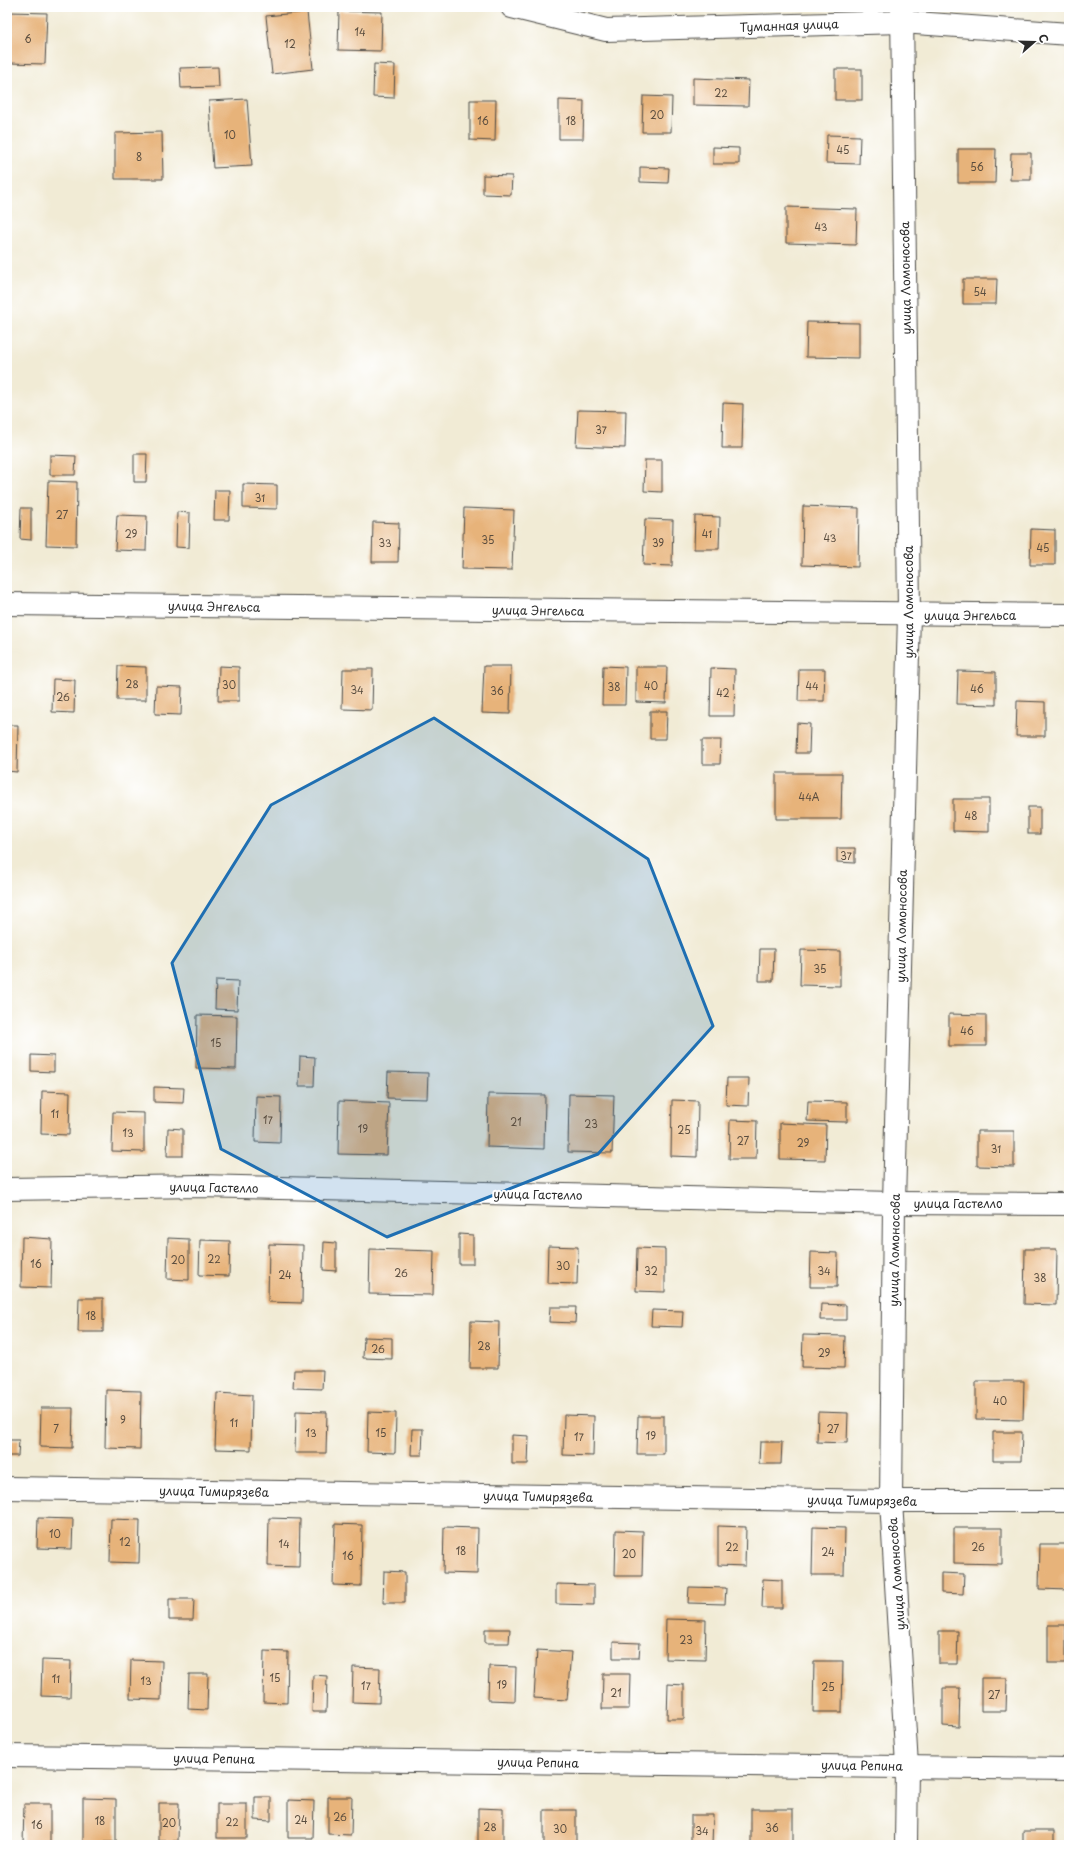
<svg xmlns="http://www.w3.org/2000/svg" width="1076" height="1852" viewBox="0 0 1076 1852" font-family="'Playpen Sans',sans-serif">
<style>
.building{fill:#e7b37a}
.lines{fill:none;stroke-linecap:round;stroke-linejoin:round}
.minor-casing{stroke:#494844;stroke-width:24}
.minor{stroke:#fff;stroke-width:22}
.marked{fill:#1f6fb2;fill-opacity:0.2;stroke:#1f6fb2;stroke-width:3;stroke-linejoin:round}
.labels{text-anchor:middle;dominant-baseline:central;stroke-width:4;stroke-linejoin:round;paint-order:stroke}
.number-label{font-size:10px;fill:#5a4d3f}
.street-label{font-size:12px;fill:#2b2b2b;stroke:#fff}
</style>
<rect width="100%" height="100%" fill="#fff"/>
<filter id="ink" filterUnits="userSpaceOnUse"><feTurbulence type="fractalNoise" baseFrequency=".025" numOctaves="2"/><feDisplacementMap in="SourceGraphic" scale="8" xChannelSelector="R" yChannelSelector="G"/><feConvolveMatrix kernelMatrix="1 2 1 2 8 2 1 2 1" color-interpolation-filters="sRGB"/></filter>
<filter id="wash" filterUnits="userSpaceOnUse"><feTurbulence type="fractalNoise" baseFrequency=".012" numOctaves="4" result="noise"/><feDisplacementMap in="SourceGraphic" scale="16" xChannelSelector="R" yChannelSelector="G"/><feGaussianBlur stdDeviation="0.9" result="paint"/><feColorMatrix in="noise" values="0 0 0 0 0 0 0 0 0 0 0 0 0 0 0 0 0 1.4 0 .05"/><feComposite in="paint" operator="in"/></filter>
<g filter="url(#wash)">
<rect width="100%" height="100%" fill="#f1ebd5"/>
<g id="blocks">
<g class="building">
<path d="M339 11 382 12 381 51 338 50Z"/>
<path d="M10 12 47 13 45 64 9 63Z"/>
<path d="M307 12 313 69 272 74 266 16Z"/>
<path d="M374 64 395 65 394 98 373 97Z"/>
<path d="M218 67 219 87 181 88 180 68Z"/>
<rect x="835" y="69" width="27" height="31"/>
<path d="M693 78 749 80 748 106 693 105Z"/>
<path d="M643 96 672 97 671 132H642Z"/>
<path d="M247 99 252 166 213 168 209 101Z"/>
<path d="M470 100H496L495 141 470 140Z"/>
<path d="M559 100 584 101 583 139H559Z"/>
<path d="M162 132 163 179H115V133Z"/>
<path d="M827 135 860 136 859 164 826 163Z"/>
<path d="M713 147 739 148V164H713Z"/>
<path d="M958 149H996L995 183H958Z"/>
<path d="M1011 153H1031V180H1010Z"/>
<path d="M640 167 669 168 668 183 640 182Z"/>
<path d="M483 175 512 176 511 195 483 194Z"/>
<path d="M786 207 857 209 856 245 786 243Z"/>
<path d="M963 279H997L996 304H963Z"/>
<path d="M807 322 859 323V358L806 357Z"/>
<path d="M723 403 743 404 742 448H722Z"/>
<path d="M578 410 626 411 625 448 576 446Z"/>
<path d="M134 454H147L146 482H134Z"/>
<path d="M50 455 76 456 75 475H50Z"/>
<path d="M645 460H662V492L644 491Z"/>
<path d="M48 481 77 482 76 546 46 545Z"/>
<path d="M243 484 277 485V509L243 508Z"/>
<path d="M215 490H230L229 520H214Z"/>
<path d="M803 506 859 508 858 567 802 565Z"/>
<path d="M21 508H31V540L20 539Z"/>
<path d="M464 508 514 510 512 570 462 569Z"/>
<path d="M177 512 190 513 189 548 176 547Z"/>
<path d="M117 515 147 516 146 551 115 550Z"/>
<path d="M695 516 720 517 719 549H694Z"/>
<path d="M645 519 673 520 672 566 643 565Z"/>
<path d="M373 522 399 523 398 562H372Z"/>
<path d="M1031 529 1055 530V565H1030Z"/>
<path d="M118 666 146 667V700H117Z"/>
<path d="M219 666 239 667V701H218Z"/>
<path d="M484 666H511L510 714 482 713Z"/>
<path d="M603 666 626 667 625 705H602Z"/>
<path d="M636 667H667L666 703 636 702Z"/>
<path d="M711 668 735 669 734 716H710Z"/>
<path d="M343 669H373L372 710 342 709Z"/>
<path d="M799 669H825L824 701H798Z"/>
<path d="M958 671 996 672V705L957 704Z"/>
<path d="M53 679 75 680 74 713 52 712Z"/>
<path d="M156 686 182 687 181 715 155 714Z"/>
<path d="M1017 701 1045 702V736H1016Z"/>
<path d="M650 711H667L666 739H650Z"/>
<path d="M797 723 810 724 809 753H796Z"/>
<path d="M7 725H18L17 772 7 771Z"/>
<path d="M702 740H721L720 764H702Z"/>
<path d="M776 773H842L841 819H776Z"/>
<path d="M953 799H989V832L953 831Z"/>
<rect x="1028" y="807" width="12" height="27"/>
<path d="M837 848H855V863L837 862Z"/>
<path d="M760 949H774L773 981H759Z"/>
<path d="M801 950 840 951V986L800 985Z"/>
<path d="M216 980 238 981 237 1010 215 1009Z"/>
<path d="M949 1014 986 1015V1046H949Z"/>
<path d="M197 1015 237 1016 236 1069 196 1068Z"/>
<path d="M31 1055 54 1056V1072L31 1071Z"/>
<path d="M300 1056 315 1057 314 1086H299Z"/>
<path d="M388 1072 428 1073 427 1099 387 1098Z"/>
<path d="M727 1078H749L748 1106 726 1105Z"/>
<path d="M154 1087 184 1088 183 1103 154 1102Z"/>
<path d="M42 1091 70 1092 69 1135 41 1134Z"/>
<path d="M488 1094 545 1095 544 1149 487 1147Z"/>
<path d="M569 1094 614 1095 612 1153 568 1152Z"/>
<path d="M256 1096 281 1097 280 1143 255 1142Z"/>
<path d="M672 1100 698 1101 697 1157 671 1156Z"/>
<path d="M339 1101 389 1103 387 1155 338 1154Z"/>
<path d="M808 1101 847 1102V1122L807 1121Z"/>
<path d="M113 1112 144 1113V1152L112 1151Z"/>
<path d="M730 1120 757 1121 756 1159H729Z"/>
<path d="M780 1123 826 1125 825 1160 780 1159Z"/>
<path d="M168 1128 183 1129V1156H167Z"/>
<path d="M977 1131H1014V1167L977 1166Z"/>
<path d="M459 1234 473 1235V1264H459Z"/>
<path d="M22 1237 52 1239 51 1288 21 1287Z"/>
<path d="M168 1238 189 1239V1280L167 1279Z"/>
<path d="M200 1240 230 1241 229 1276 199 1275Z"/>
<path d="M324 1242 336 1243V1271L323 1270Z"/>
<path d="M269 1244 303 1245 302 1303 268 1302Z"/>
<path d="M548 1246 578 1247 577 1284 547 1283Z"/>
<path d="M637 1248 665 1249V1292L636 1291Z"/>
<path d="M370 1249 434 1251 433 1295 369 1294Z"/>
<path d="M1025 1249H1057L1056 1305 1024 1304Z"/>
<path d="M811 1252 838 1253 837 1287H810Z"/>
<path d="M79 1298H103V1332H78Z"/>
<path d="M821 1304 846 1305V1320H820Z"/>
<path d="M550 1307H576L575 1323 549 1322Z"/>
<path d="M652 1310 683 1311 682 1327 651 1326Z"/>
<path d="M471 1321 499 1322 498 1368H470Z"/>
<path d="M803 1335 845 1336 844 1368 802 1367Z"/>
<path d="M364 1337 392 1338V1359L363 1358Z"/>
<path d="M294 1370H323L322 1389 293 1388Z"/>
<path d="M976 1381H1024L1023 1420 976 1419Z"/>
<path d="M106 1390 141 1391 140 1449 105 1448Z"/>
<path d="M217 1393 252 1395 251 1450 215 1449Z"/>
<path d="M41 1408H73L72 1448 40 1447Z"/>
<path d="M296 1411 327 1412 326 1453H295Z"/>
<path d="M368 1412 396 1413 395 1453 367 1452Z"/>
<path d="M818 1412 848 1413 847 1443 817 1442Z"/>
<path d="M564 1415 594 1416 593 1456 563 1455Z"/>
<path d="M638 1416H664V1454H637Z"/>
<path d="M412 1429H423L422 1455H411Z"/>
<path d="M993 1432H1022L1021 1461H993Z"/>
<path d="M512 1435 529 1436 528 1464H512Z"/>
<path d="M7 1440H19L18 1456H7Z"/>
<path d="M760 1442H782L781 1464H759Z"/>
<path d="M38 1518 73 1519 72 1549 37 1548Z"/>
<path d="M269 1518 300 1519 299 1567 268 1566Z"/>
<path d="M111 1519 140 1520 139 1563 110 1562Z"/>
<path d="M335 1524 362 1525 361 1586 333 1585Z"/>
<path d="M718 1526 746 1527 745 1566 718 1565Z"/>
<path d="M444 1527 478 1528 477 1574 443 1573Z"/>
<path d="M813 1527 845 1528 844 1575H812Z"/>
<path d="M954 1528H1002V1564L954 1563Z"/>
<path d="M616 1530 643 1531 642 1576H615Z"/>
<path d="M1040 1544H1069V1590L1039 1589Z"/>
<path d="M384 1571 405 1572V1603H383Z"/>
<path d="M941 1573 964 1574 963 1594 941 1593Z"/>
<path d="M763 1579 782 1580V1608H762Z"/>
<path d="M556 1584 594 1585V1605L556 1604Z"/>
<path d="M689 1587 726 1588 725 1604 688 1603Z"/>
<path d="M169 1599H194L193 1620H169Z"/>
<path d="M666 1619 706 1620 705 1660 665 1659Z"/>
<rect x="1048" y="1625" width="18" height="38"/>
<path d="M485 1629H510L509 1643H485Z"/>
<path d="M939 1631H958L957 1664H939Z"/>
<path d="M613 1642 640 1643 639 1658H613Z"/>
<path d="M537 1650 571 1652 567 1700 534 1698Z"/>
<path d="M264 1651 288 1652 287 1703 263 1702Z"/>
<path d="M42 1660 71 1661 70 1697 41 1696Z"/>
<path d="M131 1660 162 1661 161 1700 130 1699Z"/>
<path d="M814 1661H843L842 1712H813Z"/>
<path d="M489 1666 516 1667 515 1701 488 1700Z"/>
<path d="M353 1667 380 1668 379 1703 352 1702Z"/>
<path d="M189 1674H208L207 1710 188 1709Z"/>
<path d="M603 1674H630L629 1709H602Z"/>
<path d="M313 1675 327 1676 326 1712H312Z"/>
<path d="M981 1678H1007L1006 1711H981Z"/>
<path d="M668 1684 684 1685V1719H667Z"/>
<path d="M943 1688H960L959 1727 943 1726Z"/>
<path d="M255 1797H271V1821L255 1820Z"/>
<path d="M328 1797H352L351 1835 328 1834Z"/>
<path d="M83 1798 116 1799V1842H83Z"/>
<path d="M288 1800 314 1801 313 1838H288Z"/>
<path d="M159 1803H179L178 1841H159Z"/>
<path d="M24 1804H50V1845L23 1844Z"/>
<rect x="217" y="1804" width="30" height="34"/>
<path d="M478 1808 503 1809V1844H478Z"/>
<rect x="751" y="1809" width="42" height="36"/>
<rect x="544" y="1810" width="32" height="35"/>
<path d="M691 1815H713L712 1845H691Z"/>
<rect x="1023" y="1831" width="31" height="14"/>
</g>
</g>
</g>
<g filter="url(#ink)">
<use href="#blocks" fill-opacity="0" stroke="#494844" stroke-width="1"/>
<g class="lines">
<g class="minor-casing">
<g id="minor">
<path d="M512 7 606 30 902 22 1069 34"/>
<path d="M902 7 909 614 894 1203 891 1501 907 1766 906 1845"/>
<path d="M7 604 1069 615"/>
<path d="M7 1189 200 1186 894 1203 1069 1204"/>
<path d="M7 1488 891 1501H1069"/>
<path d="M7 1756 1069 1769"/>
</g>
</g>
<use href="#minor" class="minor"/>
</g>
</g>
<path class="marked" d="M434 718 648 859 713 1026 598 1154 387 1237 221 1149 172 963 271 805Z"/>
<g class="labels">
<g class="number-label">
<text x="360" y="31">14</text>
<text x="28" y="38">6</text>
<text x="290" y="43">12</text>
<text x="721" y="92">22</text>
<text x="657" y="114">20</text>
<text x="483" y="120">16</text>
<text x="571" y="120">18</text>
<text x="230" y="134">10</text>
<text x="843" y="149">45</text>
<text x="139" y="156">8</text>
<text x="977" y="166">56</text>
<text x="821" y="226">43</text>
<text x="980" y="291">54</text>
<text x="601" y="429">37</text>
<text x="260" y="497">31</text>
<text x="62" y="514">27</text>
<text x="131" y="533">29</text>
<text x="707" y="533">41</text>
<text x="830" y="537">43</text>
<text x="488" y="539">35</text>
<text x="385" y="542">33</text>
<text x="658" y="542">39</text>
<text x="1043" y="547">45</text>
<text x="132" y="683">28</text>
<text x="229" y="684">30</text>
<text x="651" y="685">40</text>
<text x="812" y="685">44</text>
<text x="614" y="686">38</text>
<text x="977" y="688">46</text>
<text x="357" y="689">34</text>
<text x="497" y="690">36</text>
<text x="723" y="692">42</text>
<text x="63" y="696">26</text>
<text x="809" y="796">44А</text>
<text x="971" y="815">48</text>
<text x="846" y="855">37</text>
<text x="820" y="968">35</text>
<text x="967" y="1030">46</text>
<text x="216" y="1042">15</text>
<text x="55" y="1113">11</text>
<text x="268" y="1119">17</text>
<text x="516" y="1121">21</text>
<text x="591" y="1123">23</text>
<text x="363" y="1128">19</text>
<text x="684" y="1129">25</text>
<text x="128" y="1132">13</text>
<text x="743" y="1140">27</text>
<text x="803" y="1142">29</text>
<text x="996" y="1148">31</text>
<text x="214" y="1258">22</text>
<text x="178" y="1259">20</text>
<text x="36" y="1263">16</text>
<text x="563" y="1265">30</text>
<text x="651" y="1270">32</text>
<text x="824" y="1270">34</text>
<text x="401" y="1272">26</text>
<text x="285" y="1274">24</text>
<text x="1040" y="1277">38</text>
<text x="91" y="1315">18</text>
<text x="484" y="1345">28</text>
<text x="378" y="1348">26</text>
<text x="824" y="1352">29</text>
<text x="1000" y="1400">40</text>
<text x="123" y="1419">9</text>
<text x="234" y="1422">11</text>
<text x="56" y="1428">7</text>
<text x="833" y="1428">27</text>
<text x="311" y="1432">13</text>
<text x="381" y="1432">15</text>
<text x="651" y="1435">19</text>
<text x="579" y="1436">17</text>
<text x="55" y="1533">10</text>
<text x="125" y="1541">12</text>
<text x="284" y="1543">14</text>
<text x="732" y="1546">22</text>
<text x="978" y="1546">26</text>
<text x="461" y="1550">18</text>
<text x="828" y="1551">24</text>
<text x="629" y="1553">20</text>
<text x="348" y="1555">16</text>
<text x="686" y="1639">23</text>
<text x="275" y="1677">15</text>
<text x="56" y="1678">11</text>
<text x="146" y="1680">13</text>
<text x="502" y="1684">19</text>
<text x="366" y="1685">17</text>
<text x="828" y="1686">25</text>
<text x="616" y="1692">21</text>
<text x="994" y="1694">27</text>
<text x="340" y="1816">26</text>
<text x="301" y="1819">24</text>
<text x="100" y="1820">18</text>
<text x="232" y="1821">22</text>
<text x="169" y="1822">20</text>
<text x="37" y="1824">16</text>
<text x="490" y="1826">28</text>
<text x="772" y="1827">36</text>
<text x="560" y="1828">30</text>
<text x="702" y="1830">34</text>
</g>
<g class="street-label">
<text transform="translate(789 25) rotate(-2)">Туманная улица</text>
<text transform="translate(905 278) rotate(-91)">улица Ломоносова</text>
<text transform="translate(908 602) rotate(-90)">улица Ломоносова</text>
<text transform="translate(214 606) rotate(1)">улица Энгельса</text>
<text transform="translate(538 610) rotate(1)">улица Энгельса</text>
<text x="970" y="615">улица Энгельса</text>
<text transform="translate(901 926) rotate(-89)">улица Ломоносова</text>
<text transform="translate(214 1187) rotate(1)">улица Гастелло</text>
<text transform="translate(538 1194) rotate(1)">улица Гастелло</text>
<text x="958" y="1203">улица Гастелло</text>
<text transform="translate(894 1250) rotate(-89)">улица Ломоносова</text>
<text transform="translate(214 1491) rotate(1)">улица Тимирязева</text>
<text transform="translate(538 1496) rotate(1)">улица Тимирязева</text>
<text transform="translate(862 1500) rotate(1)">улица Тимирязева</text>
<text transform="translate(896 1574) rotate(-94)">улица Ломоносова</text>
<text transform="translate(214 1758) rotate(1)">улица Репина</text>
<text transform="translate(538 1762) rotate(1)">улица Репина</text>
<text transform="translate(862 1765) rotate(1)">улица Репина</text>
</g>
</g>
<rect width="1076" height="1852" fill="none" stroke="#fff" stroke-width="24"/>
<g transform="translate(1034 42) rotate(70)" stroke="#ffffff" stroke-width="3" paint-order="stroke">
<path d="M0-3L7 15L0 10L-7 15Z" fill="#2b2b2b"/>
<text y="-6" font-size="11" font-weight="bold" text-anchor="middle" fill="#2b2b2b">С</text>
</g>
</svg>
